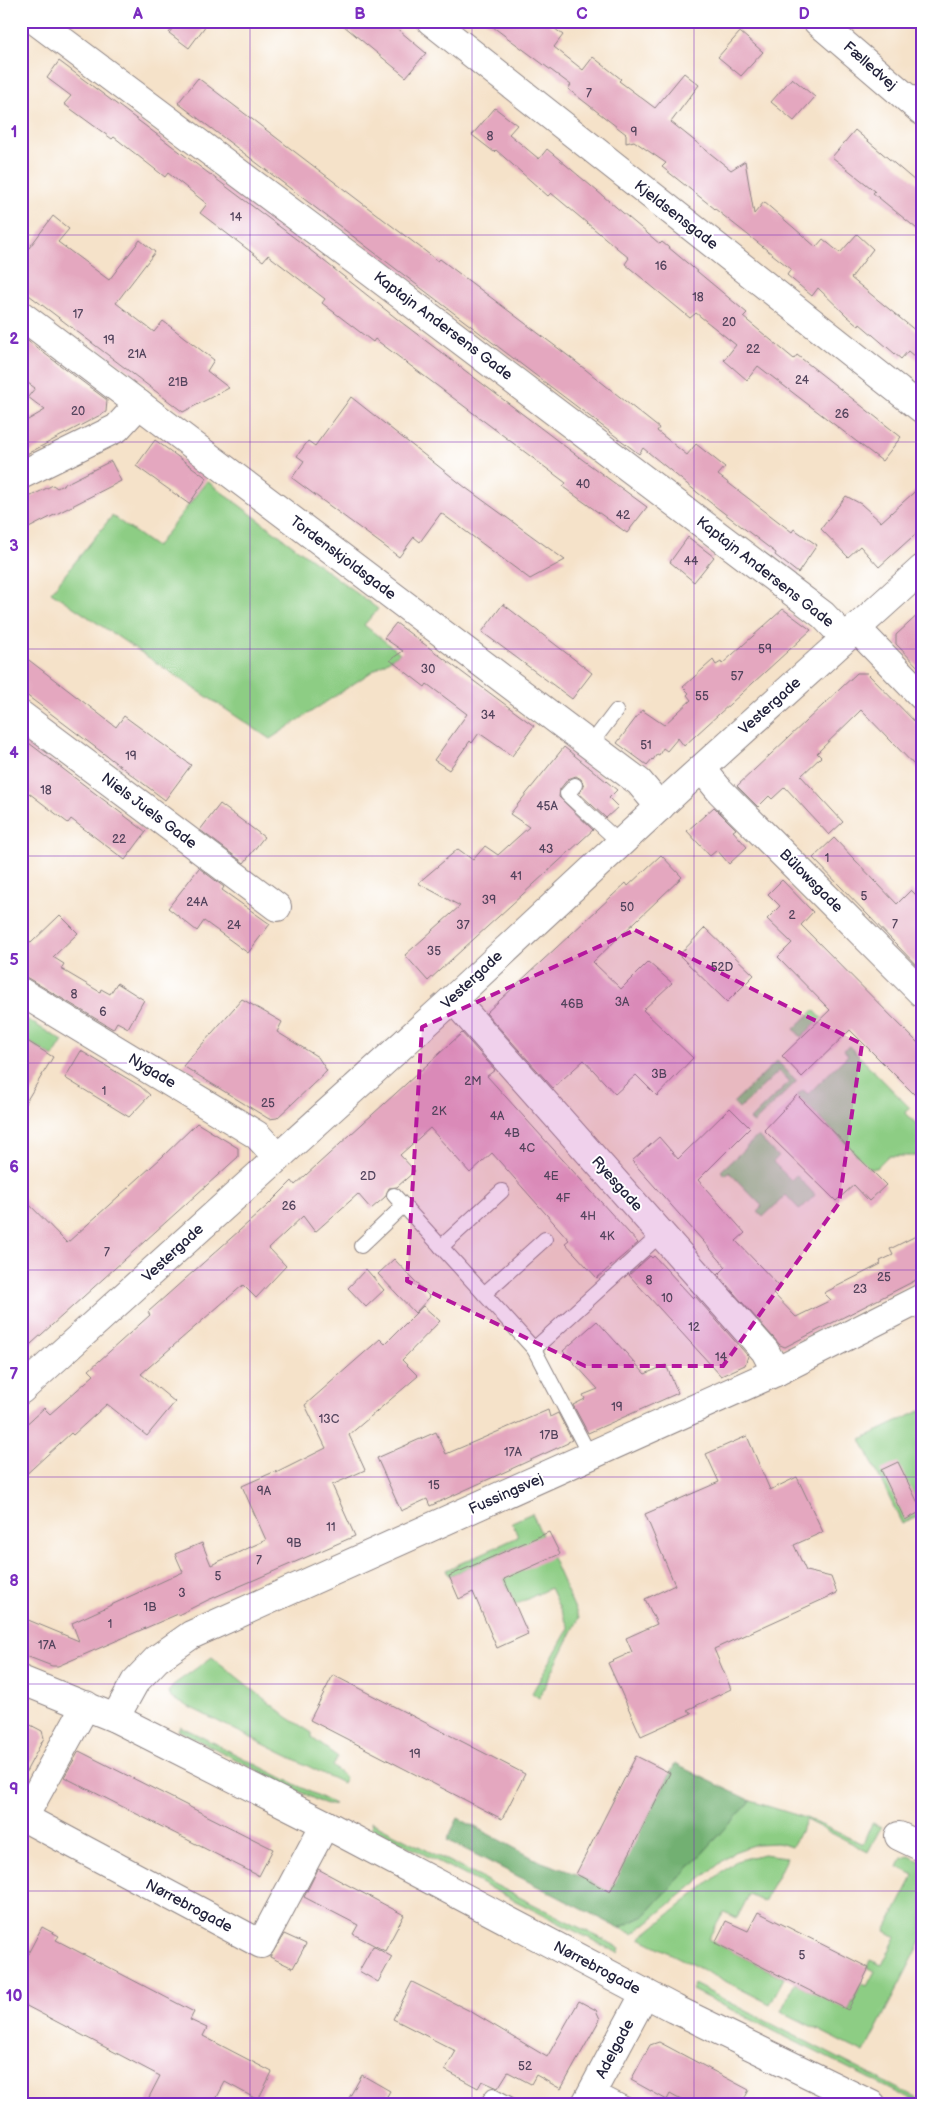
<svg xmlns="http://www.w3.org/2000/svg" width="943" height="2126" viewBox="0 0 943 2126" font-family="'Balsamiq Sans',sans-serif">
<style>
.green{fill:#8dcd84;stroke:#587860}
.forest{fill:#72b072;stroke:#4a6956}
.building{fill:#e4a7bf}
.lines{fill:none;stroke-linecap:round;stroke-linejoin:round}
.lane-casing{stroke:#8c8282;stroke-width:16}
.street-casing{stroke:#8c8282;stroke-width:30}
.secondary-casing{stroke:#8c8282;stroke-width:30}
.lane{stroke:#fff;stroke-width:14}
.street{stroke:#fff;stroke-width:28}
.secondary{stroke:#fff;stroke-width:28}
.marked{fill:#b5179e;fill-opacity:0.2;stroke:#b5179e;stroke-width:4;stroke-dasharray:10 6;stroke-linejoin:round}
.grid{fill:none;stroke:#7b2cbf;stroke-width:1;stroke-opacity:0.55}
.labels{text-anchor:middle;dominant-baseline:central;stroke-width:4;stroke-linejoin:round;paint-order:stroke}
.number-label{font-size:12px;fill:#52435c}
.street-label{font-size:15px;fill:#22223b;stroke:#fff}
.neatline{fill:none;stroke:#7b2cbf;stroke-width:2}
.grid-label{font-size:16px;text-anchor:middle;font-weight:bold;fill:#7b2cbf}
</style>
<rect width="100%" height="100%" fill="#fff"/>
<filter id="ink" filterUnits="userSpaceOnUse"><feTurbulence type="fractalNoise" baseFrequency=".02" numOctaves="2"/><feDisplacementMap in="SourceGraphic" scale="10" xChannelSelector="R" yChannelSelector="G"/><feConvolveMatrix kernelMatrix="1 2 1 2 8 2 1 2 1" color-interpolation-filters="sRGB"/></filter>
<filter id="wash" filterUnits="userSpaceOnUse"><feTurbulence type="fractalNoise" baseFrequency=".0096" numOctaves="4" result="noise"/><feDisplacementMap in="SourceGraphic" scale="20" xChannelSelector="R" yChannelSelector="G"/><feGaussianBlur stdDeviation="1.12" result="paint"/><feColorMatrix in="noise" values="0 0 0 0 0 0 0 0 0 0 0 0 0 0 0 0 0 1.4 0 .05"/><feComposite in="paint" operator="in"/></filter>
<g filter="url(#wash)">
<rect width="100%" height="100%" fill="#f5e2c9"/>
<g class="green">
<path d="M207 481 378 609 364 625 400 653 270 739 51 592 112 516 156 547Z"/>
<path d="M814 1010 828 1025 823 1029 816 1023 801 1037 794 1029Z"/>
<path d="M21 1016 63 1041 53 1057 21 1037Z"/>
<path d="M849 1046 910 1108 905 1112 922 1130V1156H888L876 1168 846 1167 858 1156 797 1095 803 1090 808 1094 848 1055 844 1050Z"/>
<path d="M777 1061 797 1081 754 1123 750 1120 789 1082 779 1071 739 1109 733 1103Z"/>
<path d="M758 1136 778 1157 773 1162 791 1180 796 1175 815 1195 800 1210 786 1195 763 1217 757 1211 762 1206 729 1172 725 1175 721 1171Z"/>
<path d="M922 1410V1526L918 1517 902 1524 861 1439Z"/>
<path d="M532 1513 579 1618 539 1698 532 1693 569 1628 550 1588 515 1605 504 1579 522 1544 449 1576 446 1570 518 1537 512 1522Z"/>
<path d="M212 1657 287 1717 312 1733V1738L338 1757 332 1766 345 1777 342 1783 171 1698 169 1692 173 1685Z"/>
<path d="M180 1726 334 1804 326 1805 178 1730Z"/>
<path d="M751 1801 806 1818 863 1844 872 1823 881 1827 868 1852 806 1820 792 1847 777 1843 756 1844 734 1852 633 1934 619 1928 644 1916Z"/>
<path d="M371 1822 620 1948 618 1953 372 1828Z"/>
<path d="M763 1854 787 1857 764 1902 749 1895 737 1918 724 1912 708 1939 784 1978 770 2004 640 1938 736 1861Z"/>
<path d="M909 1856 922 1862V1940L864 2053 781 2011 795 1983 849 2010 859 1988V1982L867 1986 875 1971 867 1967 870 1960 882 1965 896 1937 885 1931 914 1875 898 1867 902 1858Z"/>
<path d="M694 1984 922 2101V2105L692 1990Z"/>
</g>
<path class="forest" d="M675 1764 751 1801 644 1916 619 1928 447 1840 458 1818 539 1861 576 1874 609 1891Z"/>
<g id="blocks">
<g class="building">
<path d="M178 21H209L189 48 169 33Z"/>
<path d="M338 21H388L426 53 406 77Z"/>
<path d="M485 21H545L563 35 554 47 583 70 593 57 621 79 619 81 655 108 684 73 699 85 671 122 731 170 745 161 754 214 764 202 816 247 823 239 840 253 857 234 873 249 851 278 922 336V363L908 351 901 359 860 324 859 326 847 316 818 288 812 296 787 275 791 269 662 167 666 163 634 141 626 143V134L568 89 571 85Z"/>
<path d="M740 32 763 52 741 76 718 57Z"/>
<path d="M59 61 300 242 401 322 583 460 647 507 627 533 563 487 566 483 375 339 373 342 322 303 325 299 268 255 263 261 200 213 207 204 168 173 165 177 114 137 112 139 64 104 71 96 47 78Z"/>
<path d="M198 78 438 261 440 259 571 358 659 428 657 431 687 455 696 444 725 467 718 475 792 532 794 529 817 545 798 573 775 555 776 553 698 493 643 448 639 454 178 103Z"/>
<path d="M792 78 815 97 794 121 771 102Z"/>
<path d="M495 108 517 125 509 134 539 159 547 149 660 244 662 242 747 313 743 317 794 359 797 355 901 437 882 461 758 366 747 380 724 360 736 345 696 313 690 318 625 264 629 258 551 193 548 196 496 150 494 152 472 135Z"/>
<path d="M855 130 922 187V233L873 193 875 191 832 157Z"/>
<path d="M53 216 69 229 58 242 109 280 140 240 155 252 116 303 154 332 163 321 214 360 207 371 229 388 183 412 21 289V242L29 248Z"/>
<path d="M21 336 107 400 106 412 21 457V424L45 410 28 397 35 388 21 378Z"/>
<path d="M351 397 466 488 565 560 530 579 441 513 420 542 414 537 399 557 292 478 304 461 297 456 308 441 315 446Z"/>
<path d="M155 440 207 478 189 504 136 466Z"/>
<path d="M111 461 121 481 21 532V501L53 485 57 488Z"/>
<path d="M922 485V528L879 567 860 546 848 557 821 529 846 496 861 504 881 522Z"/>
<path d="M688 537 714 557 694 582 670 562Z"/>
<path d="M503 604 592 673 572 699 482 632Z"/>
<path d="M783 609 811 630 684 746 678 738 667 751 663 748 659 755 657 754 653 760 652 759 647 765 617 743 642 710 664 725 691 700 687 695 689 693 683 687 713 660 716 665 721 662 722 664Z"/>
<path d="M922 611V671L896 644V635Z"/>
<path d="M396 623 534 726 512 756 479 733 472 743 470 741 449 770 434 760 467 714 427 684 425 687 390 660 403 651 384 638Z"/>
<path d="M21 654 116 727 124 716 191 765 165 800 21 691Z"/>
<path d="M857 673H867L922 729V773L861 710 817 753 821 757 801 776 843 822 829 835 785 787 772 799 769 796 758 807 737 786Z"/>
<path d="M21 737 146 832 125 860 71 819 68 823 21 787Z"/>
<path d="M564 747 617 790 609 798 618 807 606 818 579 793 584 786 581 779 576 776 568 779 560 789 559 797 593 830 428 981 405 955 460 906 418 883 458 849 473 860 485 846 498 855 529 827 510 814Z"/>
<path d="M220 804 264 837 244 863 200 830Z"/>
<path d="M714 807 736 829 733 831 747 847 729 864 717 850 710 856 687 831Z"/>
<path d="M834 838 897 904 911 890 922 901V971L813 858Z"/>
<path d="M661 855 682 877 593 962 621 989 648 962 672 983 643 1010 693 1058 657 1096 636 1075 615 1094 584 1060 553 1088 486 1013 626 883 628 886Z"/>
<path d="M199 868 224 887 222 890 270 924 248 953 204 921 197 931 168 908Z"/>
<path d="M782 880 813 912 801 925 922 1047V1102L850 1030 802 1077 782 1056 830 1010 778 957 792 943 767 919 780 906 768 894Z"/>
<path d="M60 915 78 933 53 957 64 964 61 969 100 992 101 989 110 994 117 983 144 1000 128 1028 117 1022 113 1029 21 974V936L31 943Z"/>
<path d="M705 928 754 975 727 1002 679 955Z"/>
<path d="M242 999 282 1022 277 1032 318 1057 327 1071 277 1118 269 1119 183 1066Z"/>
<path d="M462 1033 495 1070 487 1076 638 1243 597 1278 565 1243 569 1240 492 1153 470 1173 430 1128 400 1155 415 1171 397 1187 389 1188 385 1197 371 1209 358 1194 315 1232 303 1216 269 1248 286 1266 256 1298 243 1285 141 1374 175 1402 147 1436 107 1404 73 1435 71 1433 21 1479V1429L44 1408 50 1414 94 1375 89 1370 150 1315 148 1312 267 1206 292 1181 295 1185Z"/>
<path d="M21 1037 53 1057 21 1110Z"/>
<path d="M81 1051 140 1086 150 1095 129 1117 65 1078Z"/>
<path d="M797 1095 886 1185 869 1201 854 1185 836 1201 764 1130Z"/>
<path d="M730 1108 750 1128 698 1180 745 1233 736 1241 780 1287 773 1293 796 1317 831 1300 824 1293 881 1264 880 1261 893 1255 890 1249 922 1233V1277L785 1347 780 1345 718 1275 726 1267 632 1161 659 1137 678 1159Z"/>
<path d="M197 1123 238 1148V1157L21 1353V1196L67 1243 161 1158Z"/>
<path d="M650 1256 652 1258 654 1256 693 1298 695 1296 748 1356 745 1365 721 1376 629 1275Z"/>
<path d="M394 1259 430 1297 415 1313 378 1274Z"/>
<path d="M366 1269 384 1290 366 1307 348 1288Z"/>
<path d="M423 1306 440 1321 402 1360 418 1376 349 1435 365 1470 332 1485 355 1536 208 1600 178 1615V1614L58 1666H52L21 1654V1617L79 1641 72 1623 183 1572 175 1554 202 1543 211 1565 266 1540 242 1486 276 1471V1473L326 1448 305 1405 380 1339 385 1344Z"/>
<path d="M597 1321 645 1374 666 1365 678 1393 588 1433 573 1405 585 1399 583 1395 598 1389 563 1351Z"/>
<path d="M548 1410 550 1417 558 1413 572 1440 568 1442V1443L430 1506 427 1499 401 1511 377 1458 436 1432 446 1454Z"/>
<path d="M747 1436 770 1490 797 1477 823 1532 794 1545 806 1571 831 1577 837 1593 714 1649 731 1689 687 1710 692 1713 641 1736 608 1663 632 1652 626 1638 657 1624 645 1599 675 1585 645 1514 719 1482 706 1454Z"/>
<path d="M898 1462 922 1511 905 1520 881 1470Z"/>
<path d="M549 1532 560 1554 504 1579 528 1634 497 1648 473 1592 459 1599 449 1576Z"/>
<path d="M333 1675 525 1774 502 1819 310 1720Z"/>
<path d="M21 1720 42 1731 44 1738 21 1781Z"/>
<path d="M79 1751 273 1849 259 1876 64 1777Z"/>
<path d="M636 1756 670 1773 610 1892 576 1874Z"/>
<path d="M318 1869 404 1915 385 1951 353 1934 358 1925 304 1897Z"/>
<path d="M758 1912 869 1968 848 2010 715 1943 726 1921 748 1931Z"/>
<path d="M42 1927 59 1936 56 1940 194 2012 190 2020 207 2028 203 2036 272 2072 258 2100 225 2082 213 2105H145L160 2076 21 2003V1967Z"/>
<path d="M284 1934 306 1944 293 1968 270 1957Z"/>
<path d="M373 1946 392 1957 378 1982 359 1971Z"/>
<path d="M412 1982 470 2011 547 2057 579 2001 596 2010 600 2019 561 2089 536 2075 531 2084 508 2072 498 2088 482 2081 478 2088 445 2070 456 2051 393 2019Z"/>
<path d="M659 2042 749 2090 741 2105H690L670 2094 667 2100 631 2080 650 2045Z"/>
<path d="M362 2075 390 2091 382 2105H345Z"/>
</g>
</g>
</g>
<g filter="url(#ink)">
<use href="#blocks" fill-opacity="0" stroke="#8c8282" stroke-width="1"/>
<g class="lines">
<g class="lane-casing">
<g id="lane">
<path d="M590 745 616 711"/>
<path d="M575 785 567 794 620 843"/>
<path d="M394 1195 534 1349"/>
<path d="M361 1246 404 1205"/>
<path d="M441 1247 502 1191"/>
<path d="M484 1294 545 1239"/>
<path d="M590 1456 534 1349 661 1234"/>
<path d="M594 2088 627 2105"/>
<path d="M486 2105 493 2095 511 2105"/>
</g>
</g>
<g class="street-casing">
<g id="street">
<path d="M36 21 368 270 823 615 845 638"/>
<path d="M431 21 922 409"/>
<path d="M817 21 922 111"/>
<path d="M21 315 639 782 660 807"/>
<path d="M21 475 117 428 139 404"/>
<path d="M856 628 922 696"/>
<path d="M21 715 277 907"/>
<path d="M702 769 720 791 922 993"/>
<path d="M21 992 257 1135 277 1157"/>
<path d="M453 999 765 1351 776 1372"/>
<path d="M115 1718 135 1682 157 1659 191 1635 776 1372 922 1298"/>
<path d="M21 1816 261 1944 325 1824"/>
<path d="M24 1817 86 1705"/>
<path d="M899 1836 922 1847"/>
</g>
</g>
<g class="secondary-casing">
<g id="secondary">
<path d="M21 1390 453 999 681 787 922 569"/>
<path d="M21 1680 115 1718 325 1824 675 2009 872 2105"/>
<path d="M585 2105 645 1993"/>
</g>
</g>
<use href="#lane" class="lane"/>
<use href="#street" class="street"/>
<use href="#secondary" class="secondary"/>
</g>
</g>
<path class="marked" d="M635 930 862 1044 839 1203 723 1366H585L407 1281 422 1027Z"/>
<path class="grid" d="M250 21V2105M472 21V2105M694 21V2105M21 235H922M21 442H922M21 649H922M21 856H922M21 1063H922M21 1270H922M21 1477H922M21 1684H922M21 1891H922"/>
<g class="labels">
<g class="number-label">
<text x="589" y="93">7</text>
<text x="634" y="132">9</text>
<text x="490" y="136">8</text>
<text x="236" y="217">14</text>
<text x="661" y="266">16</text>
<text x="698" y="297">18</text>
<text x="78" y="314">17</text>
<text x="729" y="322">20</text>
<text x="109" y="340">19</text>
<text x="753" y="349">22</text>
<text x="137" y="354">21A</text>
<text x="802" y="380">24</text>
<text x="178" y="382">21B</text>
<text x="78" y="411">20</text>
<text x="842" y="414">26</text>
<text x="583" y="484">40</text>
<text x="623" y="515">42</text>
<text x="691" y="561">44</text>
<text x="765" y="649">59</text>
<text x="428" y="669">30</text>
<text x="737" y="676">57</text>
<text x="702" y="696">55</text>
<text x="488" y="715">34</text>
<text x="646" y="745">51</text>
<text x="131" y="756">19</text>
<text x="46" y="790">18</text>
<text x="547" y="806">45A</text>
<text x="119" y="839">22</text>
<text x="546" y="849">43</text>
<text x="827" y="858">1</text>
<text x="516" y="876">41</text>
<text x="864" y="896">5</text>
<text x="489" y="900">39</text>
<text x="197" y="902">24A</text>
<text x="627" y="907">50</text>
<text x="792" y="915">2</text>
<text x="895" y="924">7</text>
<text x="234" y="925">24</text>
<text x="463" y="925">37</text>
<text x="434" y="951">35</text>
<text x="722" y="967">52D</text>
<text x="74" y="994">8</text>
<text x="622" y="1002">3A</text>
<text x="572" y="1004">46B</text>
<text x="103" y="1012">6</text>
<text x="659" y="1074">3B</text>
<text x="473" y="1081">2M</text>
<text x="104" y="1091">1</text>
<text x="268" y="1103">25</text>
<text x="439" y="1111">2K</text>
<text x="497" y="1116">4A</text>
<text x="512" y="1133">4B</text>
<text x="527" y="1148">4C</text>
<text x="368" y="1176">2D</text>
<text x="551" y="1176">4E</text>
<text x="563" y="1198">4F</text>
<text x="289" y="1206">26</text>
<text x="588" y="1216">4H</text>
<text x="607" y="1236">4K</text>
<text x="107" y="1252">7</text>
<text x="884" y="1277">25</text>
<text x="649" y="1280">8</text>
<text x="860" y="1289">23</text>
<text x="667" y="1298">10</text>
<text x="694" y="1327">12</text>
<text x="721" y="1357">14</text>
<text x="617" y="1407">19</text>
<text x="329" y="1419">13C</text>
<text x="549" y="1435">17B</text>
<text x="513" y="1452">17A</text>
<text x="434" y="1485">15</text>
<text x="264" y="1491">9A</text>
<text x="331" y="1527">11</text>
<text x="294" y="1543">9B</text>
<text x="259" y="1560">7</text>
<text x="218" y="1576">5</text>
<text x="182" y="1593">3</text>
<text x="150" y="1607">1B</text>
<text x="110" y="1624">1</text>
<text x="47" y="1645">17A</text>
<text x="415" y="1754">19</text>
<text x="802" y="1955">5</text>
<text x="525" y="2066">52</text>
</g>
<g class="street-label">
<text transform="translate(870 66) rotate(41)">Fælledvej</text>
<text transform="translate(676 215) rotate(38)">Kjeldsensgade</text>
<text transform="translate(443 326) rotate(37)">Kaptajn Andersens Gade</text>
<text transform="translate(343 558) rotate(37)">Tordenskjoldsgade</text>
<text transform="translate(765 572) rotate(38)">Kaptajn Andersens Gade</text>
<text transform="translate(770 706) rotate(-42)">Vestergade</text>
<text transform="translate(149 811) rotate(37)">Niels Juels Gade</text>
<text transform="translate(811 881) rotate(45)">Bülowsgade</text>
<text transform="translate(472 980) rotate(-43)">Vestergade</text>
<text transform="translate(152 1071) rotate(31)">Nygade</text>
<text transform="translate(617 1184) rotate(48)">Ryesgade</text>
<text transform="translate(173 1253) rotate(-43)">Vestergade</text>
<text transform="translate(506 1494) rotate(-24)">Fussingsvej</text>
<text transform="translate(189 1906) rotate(28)">Nørrebrogade</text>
<text transform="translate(597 1968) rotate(28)">Nørrebrogade</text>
<text transform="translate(615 2049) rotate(-62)">Adelgade</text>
</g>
</g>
<rect width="943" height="2126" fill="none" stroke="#fff" stroke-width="55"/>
<rect x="28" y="28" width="888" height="2070" class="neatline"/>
<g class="grid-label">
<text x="138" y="19">A</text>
<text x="360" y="19">B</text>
<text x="582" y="19">C</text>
<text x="804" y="19">D</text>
<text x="14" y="137">1</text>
<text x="14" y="344">2</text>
<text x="14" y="551">3</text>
<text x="14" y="758">4</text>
<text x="14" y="965">5</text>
<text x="14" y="1172">6</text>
<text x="14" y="1379">7</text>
<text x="14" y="1586">8</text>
<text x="14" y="1794">9</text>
<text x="14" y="2001">10</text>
</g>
</svg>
